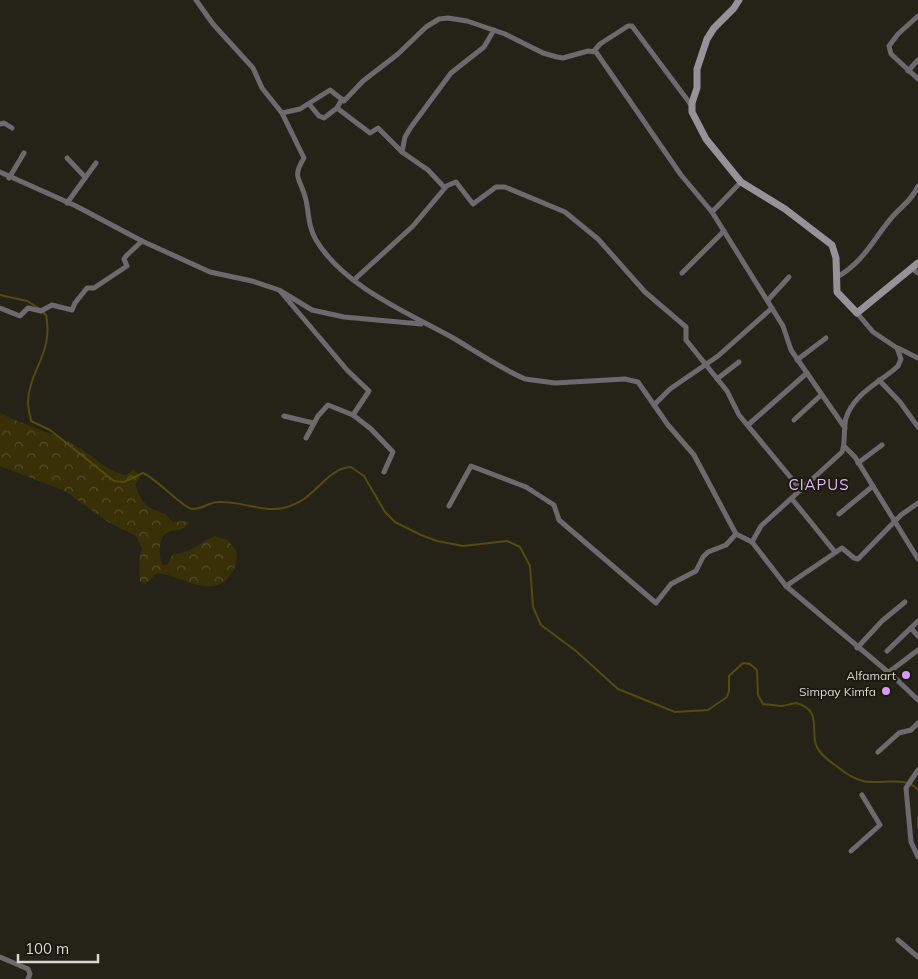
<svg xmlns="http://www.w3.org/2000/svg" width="918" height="979" viewBox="0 0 918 979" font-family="Mulish,sans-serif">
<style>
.forest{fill:url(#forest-crowns)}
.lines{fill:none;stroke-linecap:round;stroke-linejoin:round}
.stream{stroke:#564a0f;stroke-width:2}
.street{stroke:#6d696e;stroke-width:5}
.secondary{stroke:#97929a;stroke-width:7}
.poi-dot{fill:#db99f6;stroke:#1c190f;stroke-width:2}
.labels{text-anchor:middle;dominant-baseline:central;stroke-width:4;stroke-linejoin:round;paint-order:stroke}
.poi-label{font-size:12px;fill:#d9d7d0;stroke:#1c190f;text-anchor:end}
.quarter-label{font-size:15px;letter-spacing:1px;fill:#e4b7f7;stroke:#1c190f}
</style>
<defs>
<pattern id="forest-crowns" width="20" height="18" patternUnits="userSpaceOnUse" patternTransform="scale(1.25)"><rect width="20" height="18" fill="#393008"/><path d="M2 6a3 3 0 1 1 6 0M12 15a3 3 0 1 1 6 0" fill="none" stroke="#554d2b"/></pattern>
</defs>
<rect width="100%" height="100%" fill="#252318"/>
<path class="forest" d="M0 413C23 425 49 431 72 444 91 453 105 471 126 475L134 469 140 477 135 485C143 505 146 507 165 514 168 516 170 520 173 522L185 521 189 523C182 532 177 529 168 532 158 535 158 559 163 565L168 564 172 555 188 551 214 536 228 540 236 551C237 561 237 566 231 574 214 601 180 575 157 573L145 584 140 582 139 560 142 549 136 536 108 522 65 491 0 466Z"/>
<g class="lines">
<g class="stream">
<path d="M0 295 27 301 40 309"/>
<path d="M43 312 46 315C54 353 29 370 28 402 28 408 30 415 31 421L50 430 114 481 124 482 143 473C157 479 183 508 192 509 200 510 210 502 218 502 250 500 270 521 304 499 320 488 331 468 351 467L364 476 385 512 395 522 421 535 437 541 463 546 507 541 520 547 530 566 533 607 541 625 576 651 618 689 675 712 708 710 727 697 729 691V676L743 663 750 664 757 670 758 695 763 704 782 706 796 703C824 710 809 733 817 747 821 756 831 762 839 768 845 773 855 779 863 781 880 785 906 775 918 790"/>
<path d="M918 817V828"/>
</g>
<g class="street">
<path d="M196 0 213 24 253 68 262 88 282 113 304 158C291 179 301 178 306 200 309 214 308 226 316 240 345 288 409 313 455 339 478 353 500 368 525 379L555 383 625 379 638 382 668 425 694 455 736 534 752 542"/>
<path d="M918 16 898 34 889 46 891 54 918 79"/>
<path d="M494 30 484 47 451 73 411 127 405 137 402 152 428 170 444 187 456 182 473 204 496 187H505L565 212 598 239 645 292 686 327V340L727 391 739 415 801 490"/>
<path d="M594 51 600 44 628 26H632L692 106"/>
<path d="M908 71 918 60"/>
<path d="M309 104 319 116 324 118 337 108 342 99"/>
<path d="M337 108 370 133 378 128 402 152"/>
<path d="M282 113 300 109 330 90 344 101 363 81 398 54 426 27 439 19 448 18 467 21 505 34 543 53 557 57 563 58 588 51 596 52 681 175 712 212"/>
<path d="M0 124 4 123 12 128"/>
<path d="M67 158 84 176"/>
<path d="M0 172 76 206 142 241 210 272 252 281 279 290 312 310 344 317 421 324"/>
<path d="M9 178 24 153"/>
<path d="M741 182 712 212 783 326 791 350 845 428"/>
<path d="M67 203 96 163"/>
<path d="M911 268 918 273"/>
<path d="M682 273 724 231"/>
<path d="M837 277C865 261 873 239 893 216 902 206 912 200 918 186"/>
<path d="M355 279 413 226 445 188"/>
<path d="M281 292 347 370 369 391 353 415 371 429 393 452 384 472"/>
<path d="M768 300 789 277"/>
<path d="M0 308 20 316 28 308 41 311 52 305 72 310 75 303 87 288H94L127 266 124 259 126 256 142 241"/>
<path d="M857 313 873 332 897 348 901 359 898 366C881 382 854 393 846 418 843 429 846 441 842 452L761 526 752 542 786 586 894 677 918 700"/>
<path d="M898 348 918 358"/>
<path d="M797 360 826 338"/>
<path d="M717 379 739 362"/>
<path d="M879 380 900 402 918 427"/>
<path d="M654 405 670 389 718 356 772 308"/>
<path d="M284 416 313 423"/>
<path d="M794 420 821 395"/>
<path d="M748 425 807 373"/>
<path d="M306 438 318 416 328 405 353 415"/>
<path d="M844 446 855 457 918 559"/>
<path d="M858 463 882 445"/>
<path d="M792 499 835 552"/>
<path d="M449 506 471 466 526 487 554 505 559 520 656 603 671 584 696 571 703 557 708 552 726 545 736 534"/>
<path d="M839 514 873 486"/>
<path d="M786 586 842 548 854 558 858 559 901 515 918 503"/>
<path d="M911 628 918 636"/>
<path d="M857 648 882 621 905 602"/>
<path d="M887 651 918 621"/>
<path d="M889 672 918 650"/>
<path d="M878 752 899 733 911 730 918 723"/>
<path d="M918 770 906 788 911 842 918 857"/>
<path d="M851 851 880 825 862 795"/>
<path d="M898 940 918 957"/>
<path d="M0 957 28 969 30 974 28 979"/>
</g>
<path class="secondary" d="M739 0 734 8 714 28 707 39 697 69V88L692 103V112L706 139 741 182 785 209 832 245 836 258 837 292 857 313 918 263"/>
</g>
<g class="poi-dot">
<circle cx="906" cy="675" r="5"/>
<circle cx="886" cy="691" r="5"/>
</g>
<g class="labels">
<g class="poi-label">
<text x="896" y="675">Alfamart</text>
<text x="876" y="691">Simpay Kimfa</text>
</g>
<g class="quarter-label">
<text x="819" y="484">CIAPUS</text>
</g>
</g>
<path d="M18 954v8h80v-8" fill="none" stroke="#d9d7d0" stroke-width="2.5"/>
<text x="25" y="954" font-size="15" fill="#d9d7d0" stroke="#1c190f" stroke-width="4" paint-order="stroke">100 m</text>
</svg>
